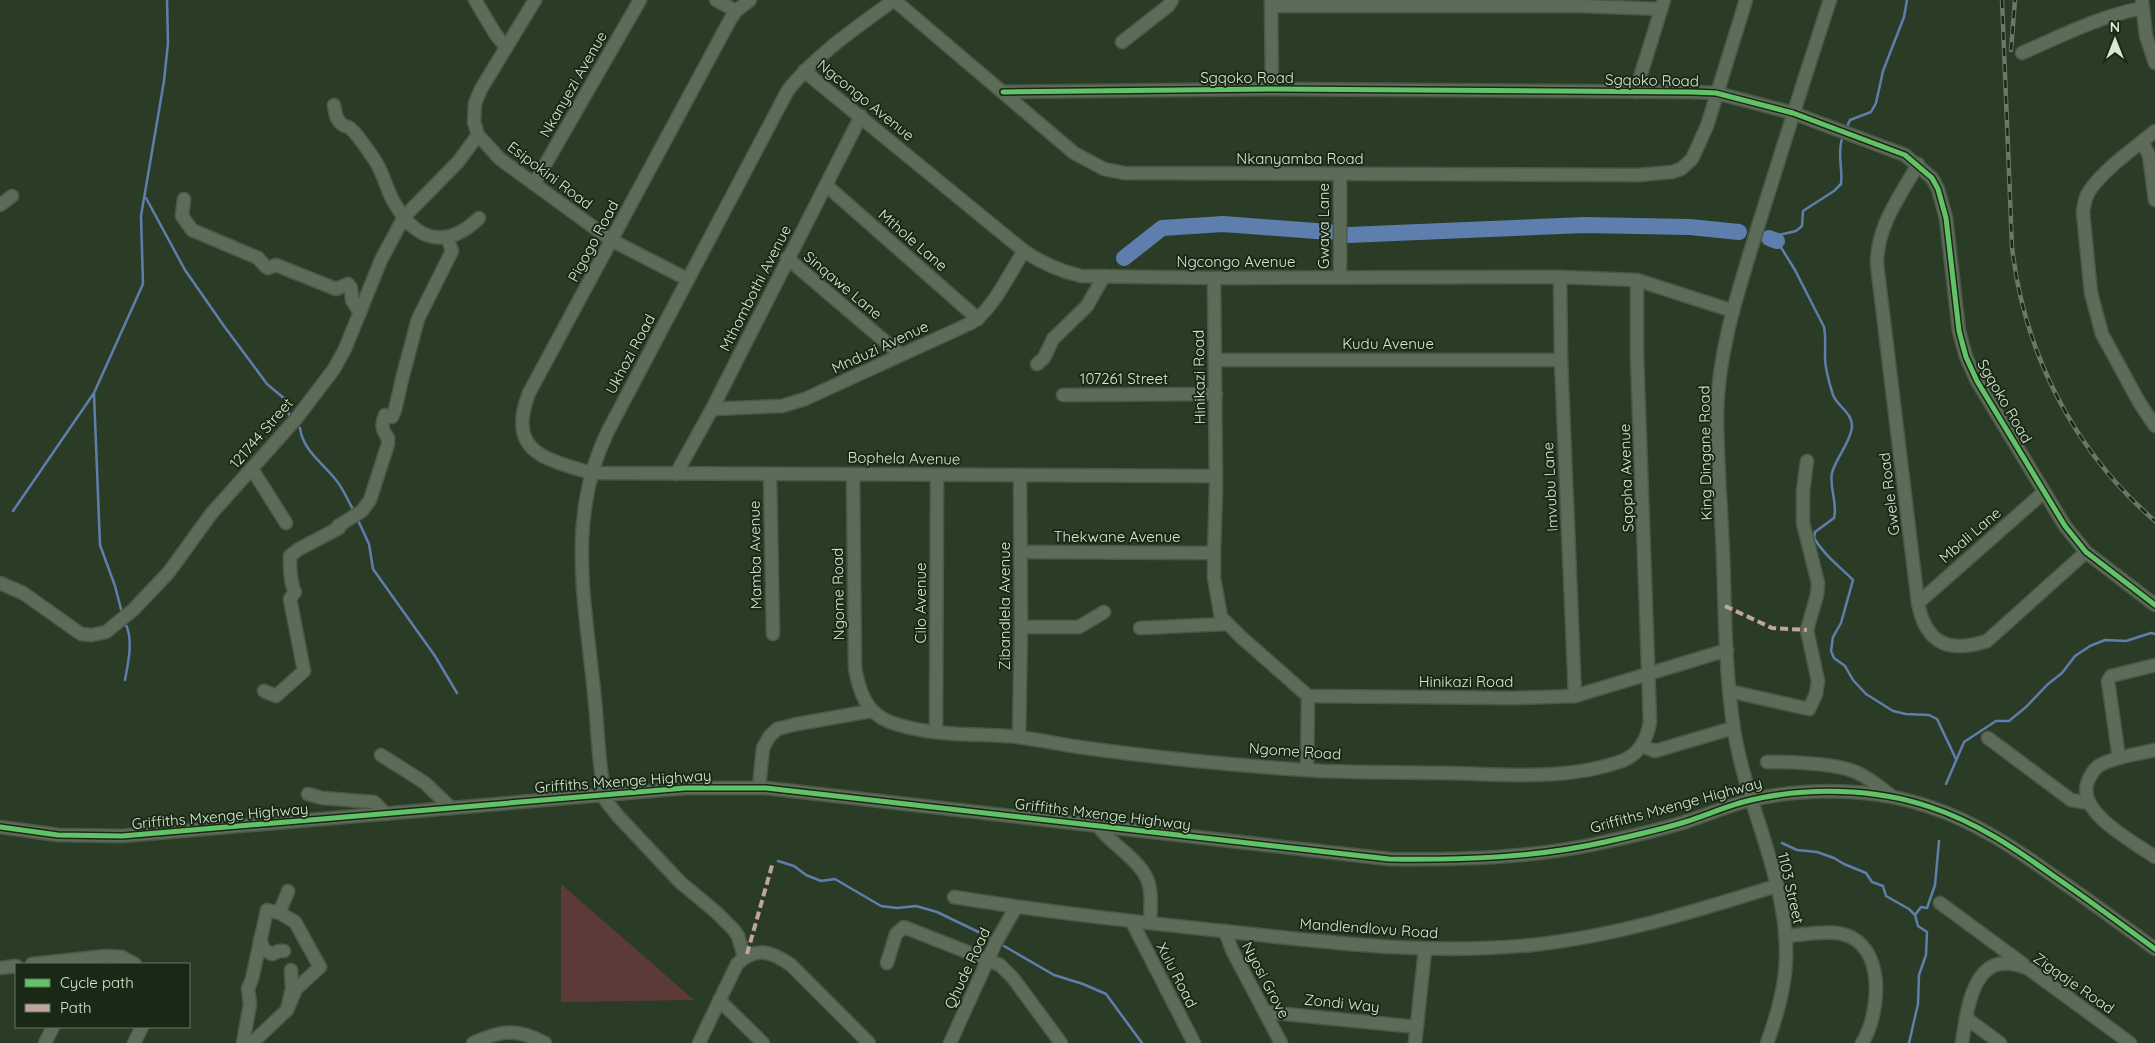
<svg xmlns="http://www.w3.org/2000/svg" width="2155" height="1043" viewBox="0 0 2155 1043" font-family="Quicksand,sans-serif">
<style>
.green{fill:#5c3a38}
.lines{fill:none;stroke-linecap:round;stroke-linejoin:round}
.stream{stroke:#5e7ead;stroke-width:2.5}
.river{stroke:#5e7ead;stroke-width:16}
.minor-casing{stroke:#4a5946;stroke-width:15}
.minor{stroke:#5d6b59;stroke-width:12}
.rail-casing{stroke:#6c7867;stroke-width:4.5}
.rail{stroke:#1a2816;stroke-width:2.5;stroke-dasharray:8;stroke-linecap:butt}
.quiet{stroke:#c0a59a;stroke-width:4;stroke-dasharray:8 4;stroke-linecap:butt}
.cycleway-casing{stroke:#1a2816;stroke-width:8}
.cycleway{stroke:#61c268;stroke-width:5}
.labels{text-anchor:middle;dominant-baseline:central;stroke-width:4;stroke-linejoin:round;paint-order:stroke}
.street-label{font-size:15px;fill:#d6e9d0;stroke:#1a2816}
</style>
<rect width="100%" height="100%" fill="#2b3c26"/>
<path class="green" d="M561 884 694 1000 561 1002Z"/>
<g class="lines">
<g class="stream">
<path d="M1846 129 1850 120 1871 112 1876 103 1883 71 1904 17 1907 0"/>
<path d="M1842 139C1837 155 1843 168 1841 184L1834 191 1803 211 1802 226 1796 231 1779 235 1777 241 1795 270 1824 327C1826 337 1825 346 1825 357 1825 370 1829 382 1833 395 1837 406 1853 413 1852 427 1850 444 1836 457 1832 473 1829 488 1838 503 1834 518L1815 532 1814 538C1824 555 1839 566 1853 580L1841 623 1833 637 1831 651 1834 658 1845 666 1853 680 1866 694 1893 711 1906 714 1929 715 1937 719 1956 759"/>
<path d="M146 198 185 270 224 326 267 384 286 400 290 419"/>
<path d="M94 394 100 545 115 586 122 613"/>
<path d="M300 428C303 451 323 463 336 480 343 488 348 501 354 511"/>
<path d="M13 511 94 393 143 284 141 216 164 81 168 43 167 0"/>
<path d="M357 518 369 544 373 569 435 656 457 693"/>
<path d="M125 680C128 663 134 639 125 623"/>
<path d="M1946 784 1964 742 1996 721H2009L2026 707 2048 684 2062 673 2075 656 2090 646 2105 640 2126 641 2151 633 2155 634"/>
<path d="M1782 843 1797 850 1817 852 1834 858 1844 864 1866 873 1872 882 1883 886 1886 896 1909 909 1915 915"/>
<path d="M778 861 794 866 806 875 821 881 835 879 881 906 897 908 916 906 937 912 991 938"/>
<path d="M1004 946 1054 975 1083 984 1106 994 1142 1043"/>
<path d="M1909 1043 1918 1004 1919 975 1926 955 1927 932 1918 926 1915 915 1921 907 1927 908 1935 885 1939 841"/>
</g>
<g class="river">
<path d="M1348 235 1585 225 1690 227 1739 232"/>
<path d="M1769 238 1777 241"/>
<path d="M1124 258 1162 228 1223 224 1329 232"/>
</g>
<g class="minor-casing">
<g id="minor">
<path d="M475 0 496 35 506 47"/>
<path d="M535 0 481 89 475 103 474 122 478 135 500 159 611 240 687 279"/>
<path d="M716 0 736 11"/>
<path d="M750 0 736 11 730 20 529 393C506 452 545 459 591 473L1216 476"/>
<path d="M894 0 1074 153 1104 169 1124 173 1638 175 1672 172 1681 169 1692 159 1707 126 1746 0"/>
<path d="M1271 0 1272 89"/>
<path d="M2142 0 2146 36 2155 63"/>
<path d="M1271 6H1582L1661 9"/>
<path d="M1122 42 1168 6 1172 0"/>
<path d="M2022 53C2061 36 2100 16 2142 8"/>
<path d="M804 71 1024 251C1042 263 1059 271 1081 276L1214 278 1560 277 1637 280 1733 311"/>
<path d="M1003 92 1272 89 1692 92 1716 93 1793 113 1905 155 1932 178 1938 189 1946 218 1959 331 1966 357 1977 381 2065 526 2086 552 2155 605"/>
<path d="M1637 92 1641 74 1664 0"/>
<path d="M334 105C335 112 336 121 343 125 348 128 346 125 350 128 359 136 367 149 374 159 384 173 386 190 395 204 417 242 447 249 479 218"/>
<path d="M2155 131C2135 148 2105 168 2090 190 2085 197 2084 204 2083 212L2091 293 2102 334 2139 402 2155 426"/>
<path d="M2142 142 2149 155 2155 200"/>
<path d="M1918 164C1900 197 1877 225 1877 264L1918 603C1926 645 1950 653 1987 641L2086 552"/>
<path d="M1340 175V277"/>
<path d="M534 184 640 0"/>
<path d="M827 186 978 319"/>
<path d="M184 199 182 216 192 230 258 258 265 266 268 268 276 265 336 289 348 284 351 288 352 300 360 313"/>
<path d="M0 205 12 196"/>
<path d="M787 258 901 355"/>
<path d="M1560 277 1561 360 1575 696"/>
<path d="M1214 278 1216 488 1214 553V578L1221 617 1241 637 1308 696 1513 698 1575 696 1727 650"/>
<path d="M1216 360H1561"/>
<path d="M1037 364 1044 358 1053 339 1087 306 1104 276"/>
<path d="M1063 395 1216 394"/>
<path d="M712 409 782 406 805 399 971 323C993 310 1010 272 1024 251"/>
<path d="M252 469 286 523"/>
<path d="M676 474 712 409 861 116"/>
<path d="M853 474 855 668C859 691 866 713 890 722 930 737 977 733 1018 737 1041 740 1064 745 1086 748 1158 758 1232 765 1305 770 1352 773 1400 772 1447 773 1505 774 1566 781 1622 761 1640 754 1647 739 1650 722L1637 356V280"/>
<path d="M770 475 773 634"/>
<path d="M1021 552 1214 553"/>
<path d="M0 583 23 593 81 634 92 635 106 632 133 610 169 572 211 514 296 419 334 369 345 349 381 260 404 217 458 162 478 135"/>
<path d="M1918 603 2044 492"/>
<path d="M1021 627H1079L1104 612"/>
<path d="M1140 628 1226 624"/>
<path d="M264 691 276 696 304 671 290 599 295 592C290 583 290 567 290 556L299 549 339 528 338 526 362 511 370 500 388 444V438C382 430 381 425 385 415L392 417 395 410 403 375 418 319 452 251 447 237"/>
<path d="M1729 691 1809 709 1816 694 1818 681 1807 630 1817 595 1818 583 1803 523V491L1807 461"/>
<path d="M936 731 937 475"/>
<path d="M1019 737 1021 627 1020 475"/>
<path d="M1988 738 2071 800 2089 803"/>
<path d="M1642 746 1655 751 1733 728"/>
<path d="M2155 750C2138 754 2118 756 2102 764 2095 767 2091 774 2088 781 2075 812 2134 842 2155 857"/>
<path d="M381 755 425 783 451 808"/>
<path d="M2119 758 2108 681 2111 676 2155 665"/>
<path d="M1767 762C1791 762 1839 763 1860 774 1872 780 1882 789 1893 797"/>
<path d="M1307 770 1308 696"/>
<path d="M759 787 763 748 769 737 777 729 797 724 871 711"/>
<path d="M308 794 322 798 374 802 386 814"/>
<path d="M1098 826C1104 835 1112 841 1120 848 1152 876 1152 882 1150 923"/>
<path d="M0 827 58 835 122 836 685 788H766L1389 859C1461 860 1534 858 1605 842 1632 836 1659 830 1685 822 1707 815 1729 805 1751 800 1807 787 1875 788 1930 807 1976 822 2016 849 2055 877 2089 900 2122 925 2155 949"/>
<path d="M954 897C1046 912 1139 922 1232 932 1334 943 1430 955 1532 945 1616 936 1696 911 1776 886"/>
<path d="M1940 903 2023 964"/>
<path d="M280 913 295 922 320 967 296 989 287 1010 292 989 291 970"/>
<path d="M1132 922 1194 1043"/>
<path d="M1225 931 1232 950 1281 1043"/>
<path d="M1785 936C1805 935 1833 928 1851 937 1886 955 1879 1016 1862 1043"/>
<path d="M260 940 264 950 272 954 279 951H284"/>
<path d="M744 957 738 936 734 930 716 912 680 882 618 816 606 801C598 768 598 726 594 692 585 601 566 517 608 431L788 90C818 53 856 28 894 0"/>
<path d="M887 963 896 934 904 927 1000 965 1013 978 1061 1043"/>
<path d="M32 964 106 956 122 957 135 964"/>
<path d="M0 968 16 966"/>
<path d="M719 1000 763 1043"/>
<path d="M1265 1012 1417 1027"/>
<path d="M1966 1018 2000 1043"/>
<path d="M45 1043 53 1027"/>
<path d="M134 1043 142 1027"/>
<path d="M243 1043 250 1004 248 989 252 979 267 910 280 913C281 905 286 899 288 891"/>
<path d="M252 1043 287 1010"/>
<path d="M473 1043C501 1030 517 1028 545 1043"/>
<path d="M699 1043 737 964C756 946 771 951 791 965L869 1043"/>
<path d="M950 1043 995 944 1016 907"/>
<path d="M1415 1043 1425 950"/>
<path d="M1767 1043C1777 1016 1785 989 1786 960 1789 882 1746 806 1734 730 1725 672 1725 612 1723 553 1721 507 1717 460 1717 414 1718 347 1741 283 1760 220 1783 147 1806 73 1830 0"/>
<path d="M1962 1043C1968 1004 1974 945 2029 969L2130 1043"/>
</g>
</g>
<use href="#minor" class="minor"/>
<g class="rail-casing">
<g id="rail">
<path d="M2002 0 2012 247C2024 353 2074 451 2155 521"/>
<path d="M2011 50 2015 0"/>
</g>
</g>
<use href="#rail" class="rail"/>
<g class="quiet">
<path d="M1725 606 1772 628 1807 630"/>
<path d="M747 954 773 862"/>
</g>
<g class="cycleway-casing">
<g id="cycleway">
<path d="M1003 92 1272 89 1692 92 1716 93 1793 113 1905 155 1932 178 1938 189 1946 218 1959 331 1966 357 1977 381 2065 526 2086 552 2155 605"/>
<path d="M0 827 58 835 122 836 685 788H766L1389 859C1461 860 1534 858 1605 842 1632 836 1659 830 1685 822 1707 815 1729 805 1751 800 1807 787 1875 788 1930 807 1976 822 2016 849 2055 877 2089 900 2122 925 2155 949"/>
</g>
</g>
<use href="#cycleway" class="cycleway"/>
</g>
<g class="labels">
<g class="street-label">
<text x="1247" y="77">Sgqoko Road</text>
<text transform="translate(1652 80) rotate(1)">Sgqoko Road</text>
<text transform="translate(573 84) rotate(-60)">Nkanyezi Avenue</text>
<text transform="translate(866 100) rotate(39)">Ngcongo Avenue</text>
<text x="1300" y="158">Nkanyamba Road</text>
<text transform="translate(550 175) rotate(37)">Esipokini Road</text>
<text transform="translate(1323 226) rotate(-90)">Gwava Lane</text>
<text transform="translate(913 240) rotate(41)">Mthole Lane</text>
<text transform="translate(593 241) rotate(-62)">Pigogo Road</text>
<text x="1236" y="261">Ngcongo Avenue</text>
<text transform="translate(843 285) rotate(40)">Sinqawe Lane</text>
<text transform="translate(755 288) rotate(-63)">Mthombothi Avenue</text>
<text x="1388" y="343">Kudu Avenue</text>
<text transform="translate(880 347) rotate(-25)">Mnduzi Avenue</text>
<text transform="translate(630 354) rotate(-62)">Ukhozi Road</text>
<text transform="translate(1199 377) rotate(-91)">Hinikazi Road</text>
<text x="1124" y="378">107261 Street</text>
<text transform="translate(2005 401) rotate(60)">Sgqoko Road</text>
<text transform="translate(261 433) rotate(-49)">121744 Street</text>
<text transform="translate(1705 453) rotate(-91)">King Dingane Road</text>
<text transform="translate(904 458) rotate(1)">Bophela Avenue</text>
<text transform="translate(1626 478) rotate(-92)">Sqopha Avenue</text>
<text transform="translate(1550 487) rotate(-93)">Imvubu Lane</text>
<text transform="translate(1889 494) rotate(-97)">Gwele Road</text>
<text transform="translate(1970 535) rotate(-41)">Mbali Lane</text>
<text x="1117" y="536">Thekwane Avenue</text>
<text transform="translate(755 555) rotate(-91)">Mamba Avenue</text>
<text transform="translate(838 594) rotate(-91)">Ngome Road</text>
<text transform="translate(920 603) rotate(-90)">Cilo Avenue</text>
<text transform="translate(1004 606) rotate(-90)">Zibandlela Avenue</text>
<text x="1466" y="681">Hinikazi Road</text>
<text transform="translate(1295 751) rotate(4)">Ngome Road</text>
<text transform="translate(623 781) rotate(-4)">Griffiths Mxenge Highway</text>
<text transform="translate(1676 805) rotate(-15)">Griffiths Mxenge Highway</text>
<text transform="translate(1103 814) rotate(7)">Griffiths Mxenge Highway</text>
<text transform="translate(220 816) rotate(-5)">Griffiths Mxenge Highway</text>
<text transform="translate(1791 888) rotate(77)">1103 Street</text>
<text transform="translate(1369 928) rotate(4)">Mandlendlovu Road</text>
<text transform="translate(967 968) rotate(-65)">Qhude Road</text>
<text transform="translate(1177 975) rotate(63)">Xulu Road</text>
<text transform="translate(1266 980) rotate(62)">Nyosi Grove</text>
<text transform="translate(2074 983) rotate(35)">Zigqaje Road</text>
<text transform="translate(1342 1003) rotate(6)">Zondi Way</text>
</g>
</g>
<rect x="15" y="963" width="175" height="65" fill="#1a2816" stroke="#657560"/>
<rect x="25" y="979" width="25" height="8" fill="#61c268" stroke="#657560"/>
<text x="60" y="988" font-size="15" fill="#d6e9d0">Cycle path</text>
<rect x="25" y="1004" width="25" height="8" fill="#c0a59a" stroke="#657560"/>
<text x="60" y="1013" font-size="15" fill="#d6e9d0">Path</text>
<g transform="translate(2115 40)" stroke="#1a2816" stroke-width="4" paint-order="stroke">
<path d="M0-4L9 19L0 12L-9 19Z" fill="#d6e9d0"/>
<text y="-8" font-size="14" font-weight="bold" text-anchor="middle" fill="#d6e9d0">N</text>
</g>
</svg>
